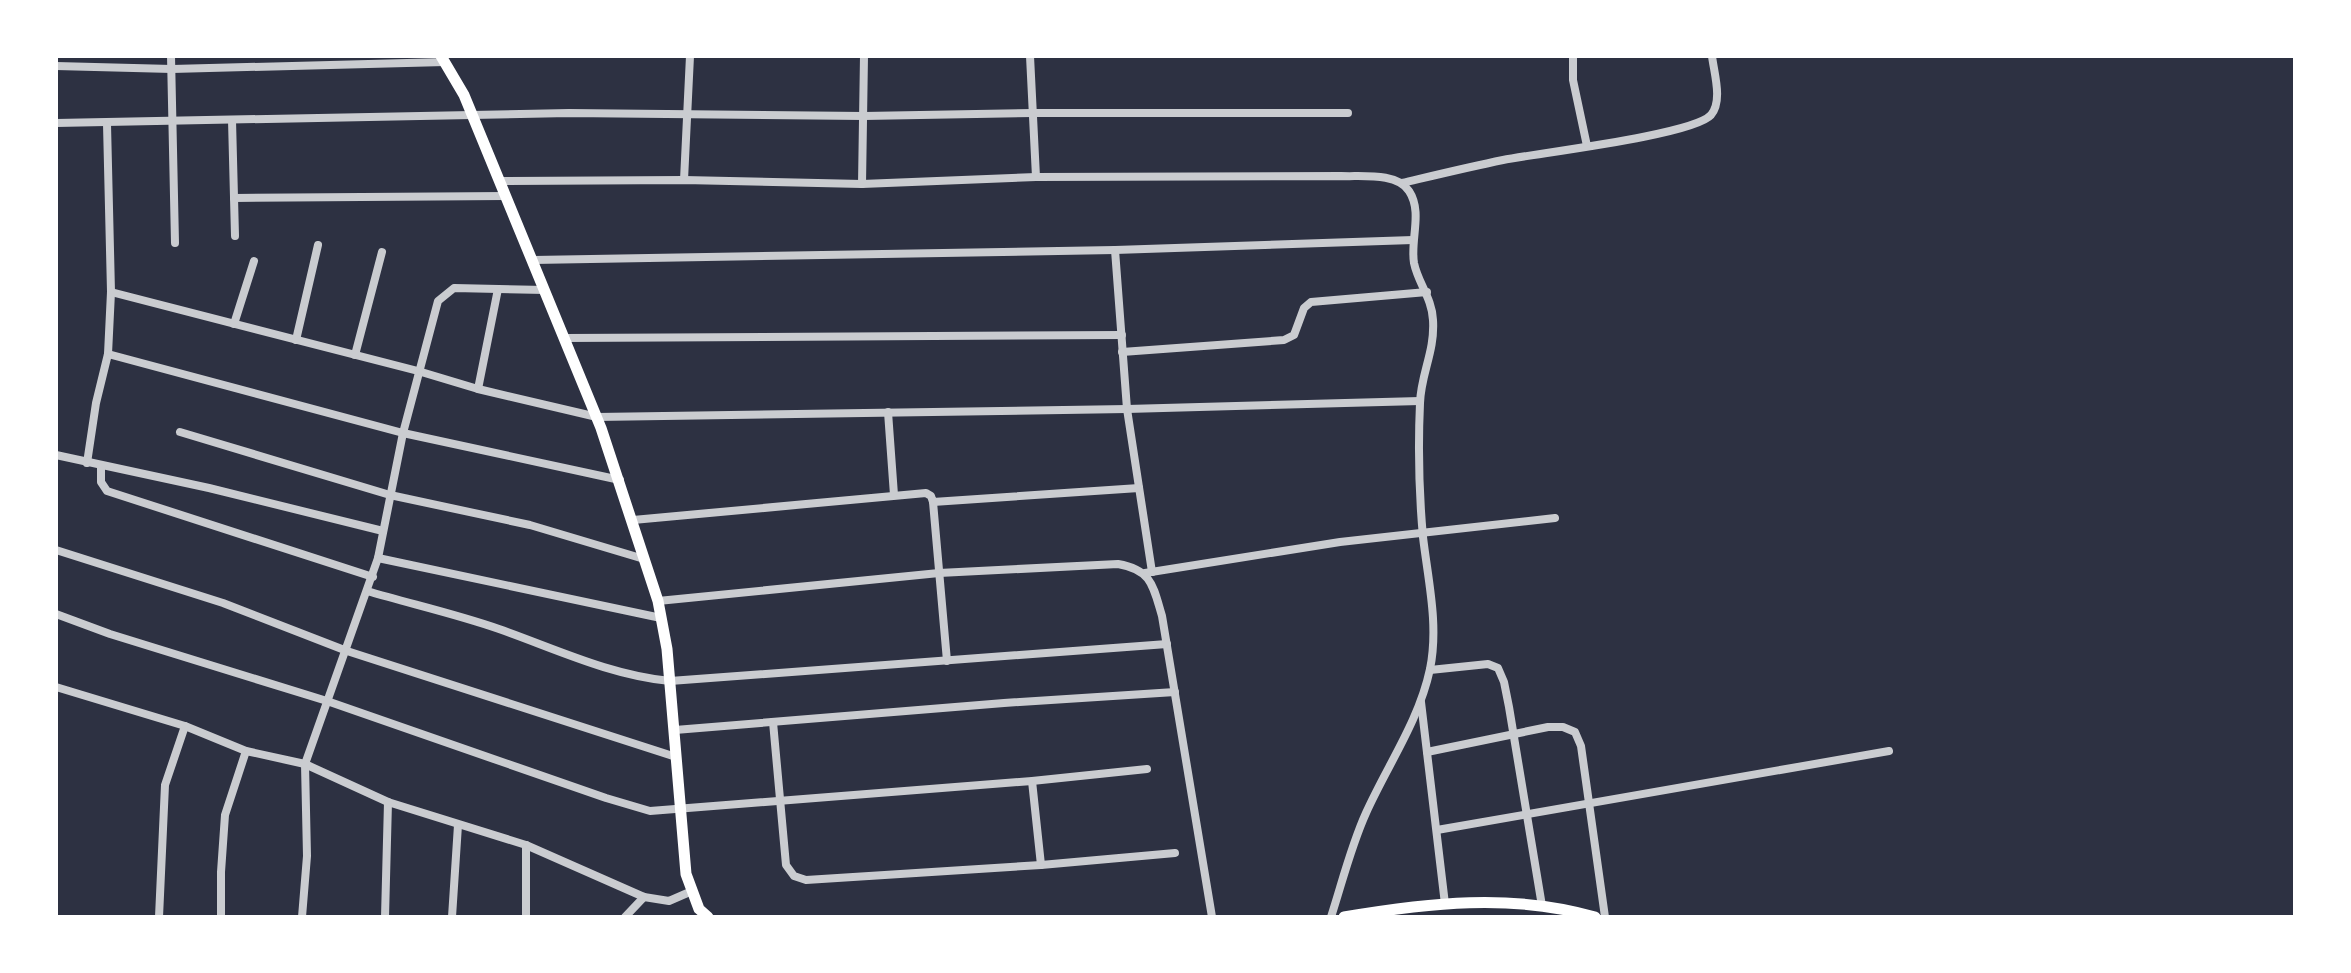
<svg xmlns="http://www.w3.org/2000/svg" width="2351" height="973" viewBox="0 0 2351 973" font-family="Cabin,sans-serif">
<style>
.lines{fill:none;stroke-linecap:round;stroke-linejoin:round}
.minor{stroke:#caccd0;stroke-width:8}
.secondary{stroke:#fff;stroke-width:11}
</style>
<rect width="100%" height="100%" fill="#2d3142"/>
<g class="lines">
<g class="minor">
<path d="M171 56 175 243"/>
<path d="M1030 56 1036 177"/>
<path d="M1573 56V80L1587 146"/>
<path d="M56 66 172 69 445 62"/>
<path d="M232 120 235 236"/>
<path d="M56 123 569 113 864 116 1033 113H1348"/>
<path d="M684 180 690 56"/>
<path d="M500 181 684 180 862 184 1036 177 1341 176C1361 177 1397 172 1409 191 1423 212 1410 240 1414 263 1418 283 1432 298 1433 320 1435 352 1421 373 1420 403 1418 447 1419 493 1423 537 1428 580 1439 625 1430 669 1419 721 1387 766 1366 813 1351 846 1342 883 1331 917"/>
<path d="M1402 183C1436 175 1469 167 1503 160 1538 153 1693 135 1711 115 1723 101 1714 73 1712 56"/>
<path d="M862 184 864 56"/>
<path d="M234 198 506 196"/>
<path d="M1115 250 1127 409 1152 572"/>
<path d="M533 260 1115 250 1413 240"/>
<path d="M111 292 418 371 478 389 597 417 1127 409 1420 401"/>
<path d="M234 324 254 261"/>
<path d="M565 338 1122 335"/>
<path d="M296 340 318 245"/>
<path d="M1122 352 1284 340 1294 335 1304 308 1311 302 1427 292"/>
<path d="M108 354 403 433 620 480"/>
<path d="M355 355 382 252"/>
<path d="M478 389 498 289"/>
<path d="M888 412 894 495"/>
<path d="M180 432 390 495 530 525 644 559"/>
<path d="M56 455 209 488 383 531"/>
<path d="M87 463 96 403 108 354 111 292 107 124"/>
<path d="M101 466V482L107 491 373 577"/>
<path d="M933 502 947 661"/>
<path d="M633 520 926 493 931 496 933 502 1139 488"/>
<path d="M56 550 223 603 347 651 676 757"/>
<path d="M378 558 661 618"/>
<path d="M1145 573 1340 542 1555 518"/>
<path d="M367 591C411 604 456 614 499 629 556 649 609 675 670 681L1167 644"/>
<path d="M658 601 939 573 1118 564C1152 570 1153 586 1162 616L1212 917"/>
<path d="M56 614 110 634 327 701 606 798 650 811 1032 781 1147 769"/>
<path d="M1430 670 1488 664 1498 668 1504 682 1509 707 1542 906"/>
<path d="M56 687 185 726 246 751 305 764 388 802 526 845 644 897 669 901 692 891"/>
<path d="M1421 702 1445 904"/>
<path d="M773 722 786 865 794 876 806 880 1041 865 1175 853"/>
<path d="M675 730 1004 703 1175 692"/>
<path d="M1427 752 1548 727H1563L1575 732 1581 746 1605 917"/>
<path d="M1032 781 1041 865"/>
<path d="M1437 830 1889 751"/>
<path d="M159 917 165 785 185 726"/>
<path d="M221 917V872L225 815 246 751"/>
<path d="M302 917 307 856 305 764 378 558 403 433 438 301 454 288 545 290"/>
<path d="M385 917 388 802"/>
<path d="M452 917 458 825"/>
<path d="M526 917V845"/>
<path d="M625 917 644 897"/>
</g>
<g class="secondary">
<path d="M441 56 464 95 601 428 658 601 667 649 686 874 699 909 708 917"/>
<path d="M1344 917C1427 903 1512 893 1595 917"/>
</g>
</g>
<rect width="2351" height="973" fill="none" stroke="#ffffff" stroke-width="116"/>
</svg>
